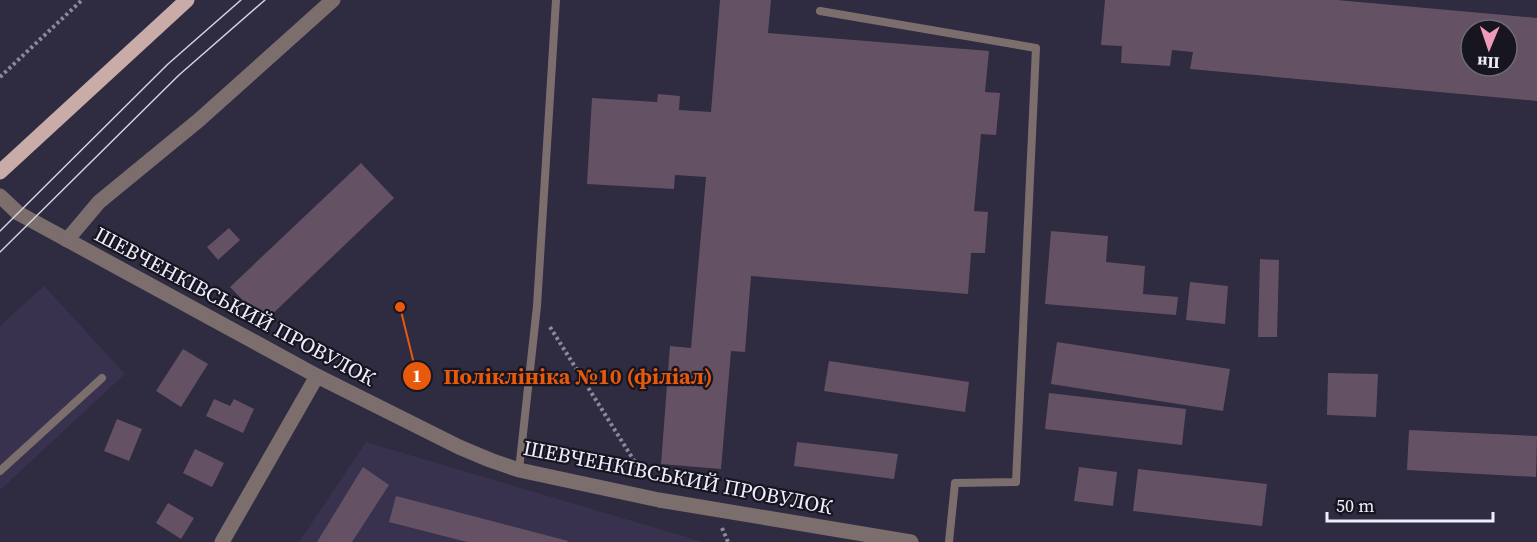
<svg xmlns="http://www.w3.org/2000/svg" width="1537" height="542" viewBox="0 0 1537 542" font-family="'Source Serif 4',serif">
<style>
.built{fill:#38324f}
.building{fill:#655164;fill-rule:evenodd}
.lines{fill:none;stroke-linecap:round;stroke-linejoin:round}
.path{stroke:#8c899b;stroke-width:4;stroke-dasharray:3 3;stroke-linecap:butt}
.lane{stroke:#7c6e6c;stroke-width:8}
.street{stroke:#7c6e6c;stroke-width:15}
.primary{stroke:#c9aca8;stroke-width:15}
.tram{stroke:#d5d3e3;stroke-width:1.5}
.labels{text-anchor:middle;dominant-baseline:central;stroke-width:4.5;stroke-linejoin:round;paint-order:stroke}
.street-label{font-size:21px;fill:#efedfc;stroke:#17151f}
.leader{fill:none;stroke:#e8590c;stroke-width:2}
.callout-dot{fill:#e8590c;stroke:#17151f;stroke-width:2}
.mark-label{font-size:18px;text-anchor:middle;font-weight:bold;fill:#fff}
.callout-label{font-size:22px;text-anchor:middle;font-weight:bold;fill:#e8590c;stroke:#17151f;stroke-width:4.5;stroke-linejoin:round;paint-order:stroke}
</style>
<rect width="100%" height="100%" fill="#2f2b41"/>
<g class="built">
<path d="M44 286 125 374 0 490V326Z"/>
<path d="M366 442 703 542H299Z"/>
</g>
<g class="building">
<path d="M720 0H771L768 33 989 51 985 92 1000 93 996 135 981 134 974 211 988 212 985 253H971L968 294 751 276 745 352 731 351 721 469 661 464 670 346 691 348 706 177 675 175 674 189 587 184 592 98 657 102 658 94 680 96 679 110 711 112Z"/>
<path d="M1105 0H1337L1537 18V101L1190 69 1193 52 1172 50 1170 66 1121 63 1122 46 1101 45ZM1471 30H1507V66H1471Z"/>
<path d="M361 163 394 198 264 322 230 287Z"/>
<path d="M229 228 240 240 218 260 207 247Z"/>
<path d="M1051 231 1108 236 1106 262 1145 266 1143 294 1178 297 1176 315 1045 304Z"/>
<path d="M1260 259 1279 260 1277 337H1258Z"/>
<path d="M1190 282 1228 286 1225 324 1186 320Z"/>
<path d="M1057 342 1230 369 1223 411 1051 384Z"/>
<path d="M183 349 208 364 181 407 156 391Z"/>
<path d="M829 361 969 382 965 412 824 391Z"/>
<path d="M1328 373 1378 374 1376 417 1327 415Z"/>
<path d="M1049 393 1186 409 1182 445 1045 429Z"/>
<path d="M214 399 230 406 234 399 254 409 243 433 206 416Z"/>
<path d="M117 419 142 429 129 461 104 451Z"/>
<path d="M1409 430 1537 436 1536 477 1407 470Z"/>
<path d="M797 442 898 454 894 479 794 466Z"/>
<path d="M195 449 224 463 212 487 183 473Z"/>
<path d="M363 467 389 485 352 542H317Z"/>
<path d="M1079 467 1117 472 1113 506 1074 501Z"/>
<path d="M1138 469 1267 484 1262 526 1133 511Z"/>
<path d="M396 496 568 541 567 542H467L389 522Z"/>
<path d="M168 503 194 518 181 539 156 523Z"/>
</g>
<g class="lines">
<g class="path">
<path d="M0 77 82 0"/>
<path d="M550 327 645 478"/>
<path d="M722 528 728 542"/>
</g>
<g class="lane">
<path d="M820 11 1036 48 1016 482 955 483 949 542"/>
<path d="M519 470 537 306 556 0"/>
<path d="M0 471 102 378"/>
</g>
<g class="street">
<path d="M0 196 18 213 317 376 459 447 490 460 519 470 659 500 911 542"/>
<path d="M67 240 99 202 199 120 333 0"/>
<path d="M222 542 317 376"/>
</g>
<path class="primary" d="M0 172 187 0"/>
<g class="tram">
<path d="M0 231 168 64 241 0"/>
<path d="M0 252 179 75 265 0"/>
</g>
</g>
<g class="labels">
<g class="street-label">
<text transform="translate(235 306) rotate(28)">ШЕВЧЕНКІВСЬКИЙ ПРОВУЛОК</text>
<text transform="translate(678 477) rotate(11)">ШЕВЧЕНКІВСЬКИЙ ПРОВУЛОК</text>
</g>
</g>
<path class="leader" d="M400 307L417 376"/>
<g class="callout-dot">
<circle cx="400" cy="307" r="6"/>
<circle cx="417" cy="376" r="15"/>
</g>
<g class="mark-label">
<text x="417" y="382">1</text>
</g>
<g class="callout-label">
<text x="578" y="384">Поліклініка №10 (філіал)</text>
</g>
<g transform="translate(1489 48) rotate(182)"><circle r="28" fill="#17151f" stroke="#6d6b77" stroke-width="1.5"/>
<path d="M0-4.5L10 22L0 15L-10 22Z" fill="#ef9ab8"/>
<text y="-9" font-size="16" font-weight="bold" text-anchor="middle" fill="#efedfc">Пн</text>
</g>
<path d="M1327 512v9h166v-9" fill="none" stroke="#efedfc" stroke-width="3"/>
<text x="1336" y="512" font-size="18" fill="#efedfc" stroke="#17151f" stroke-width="4.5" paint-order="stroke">50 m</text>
</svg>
